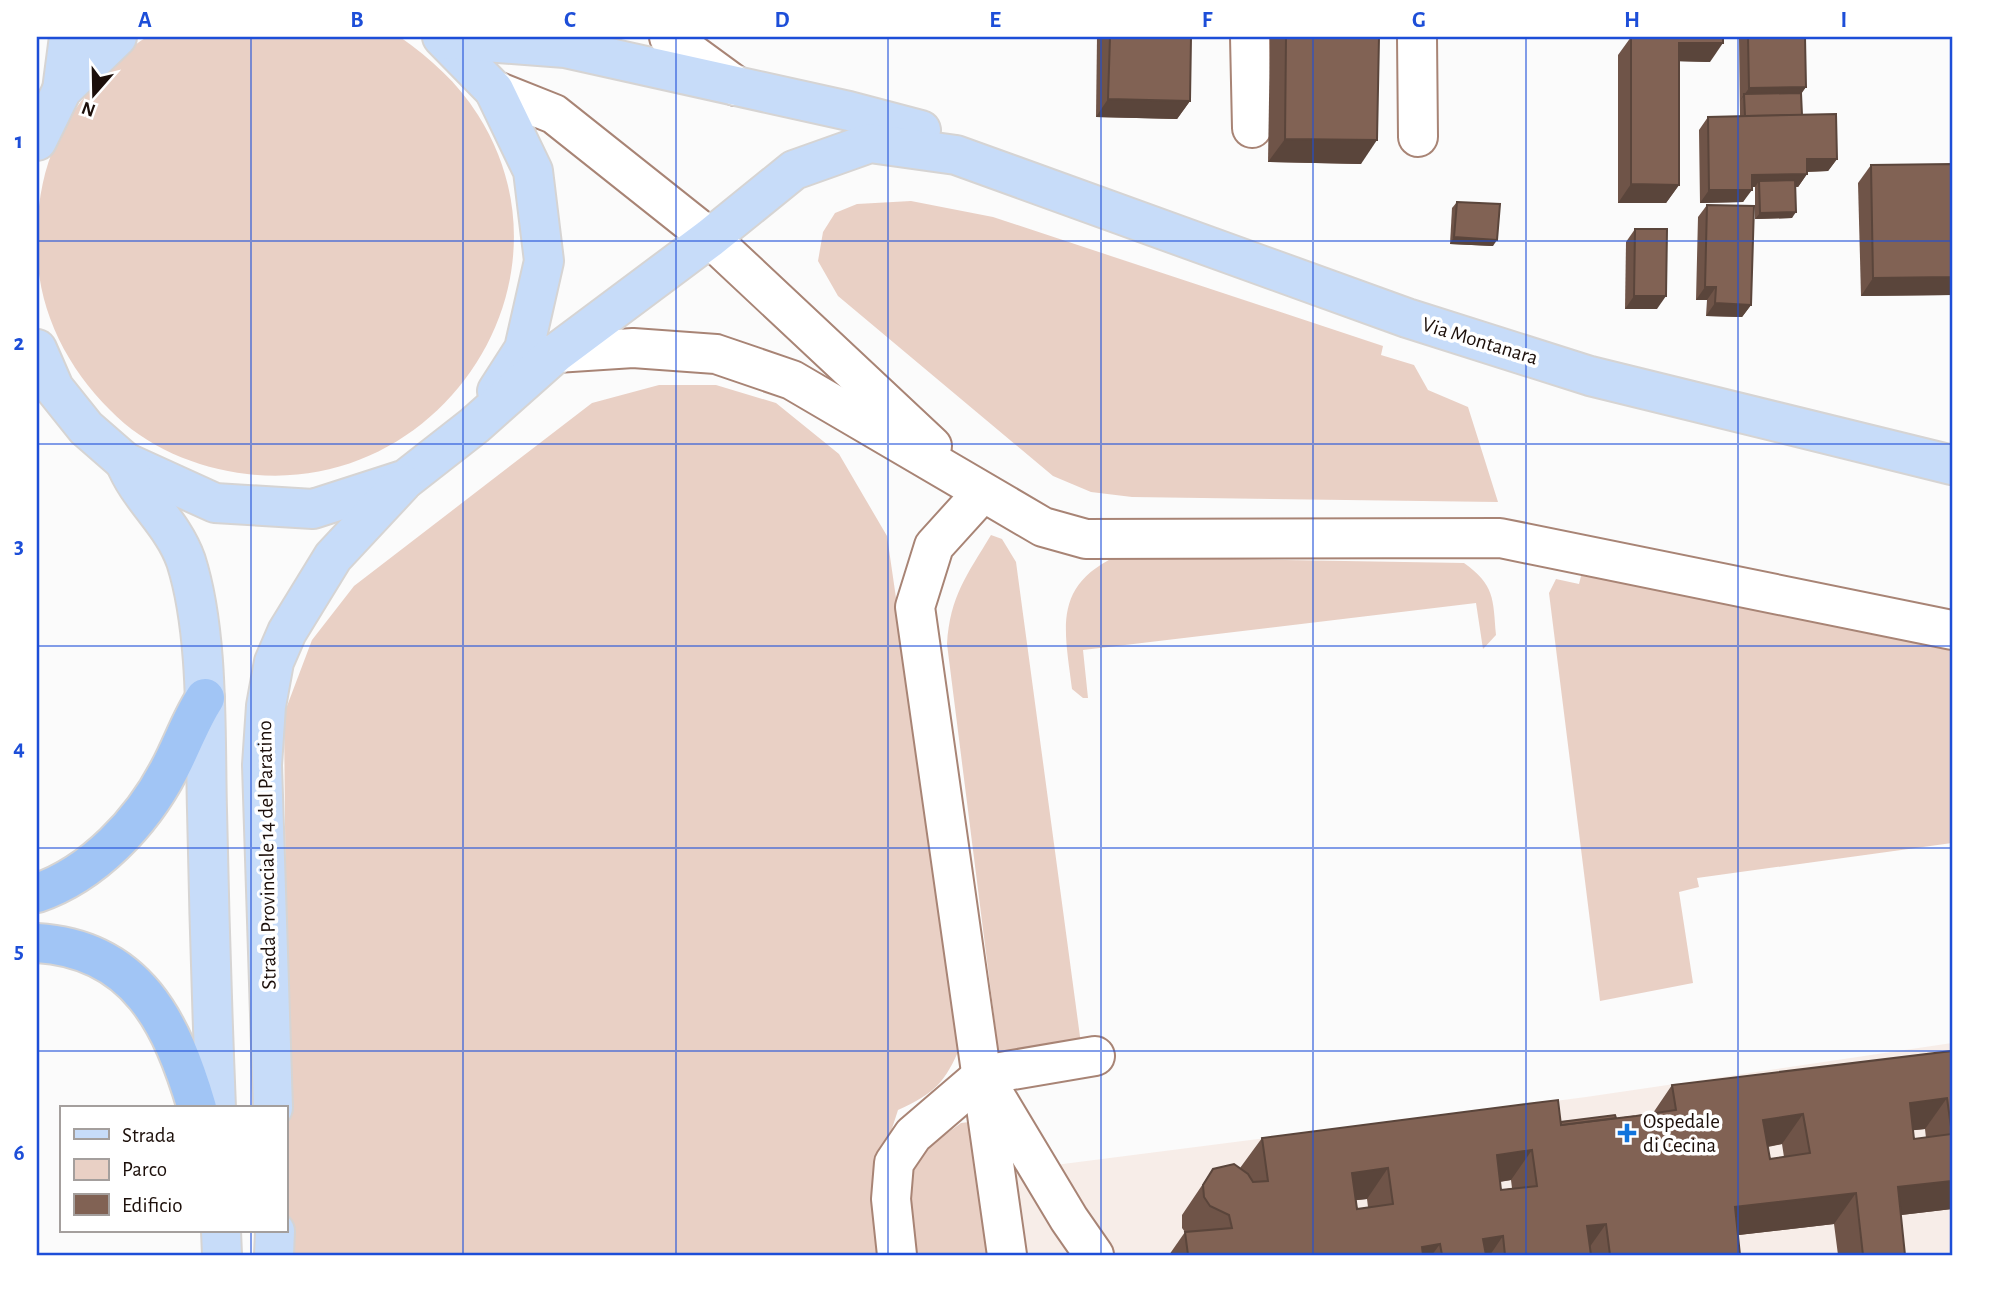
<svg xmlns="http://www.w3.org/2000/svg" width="1989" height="1292" viewBox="0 0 1989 1292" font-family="'Alegreya Sans',sans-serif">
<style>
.built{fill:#f7ede8}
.green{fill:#e9d0c5}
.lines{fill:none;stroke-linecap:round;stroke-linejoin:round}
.minor-casing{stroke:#a88475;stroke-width:42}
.major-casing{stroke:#d6d4d3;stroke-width:42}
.highway-casing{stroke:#d6d4d3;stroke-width:42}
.minor{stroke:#fff;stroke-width:38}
.major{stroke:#c7dcf9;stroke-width:38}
.highway{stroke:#a1c5f5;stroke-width:38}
.wall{fill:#6f5448;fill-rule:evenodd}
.shaded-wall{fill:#5a453b}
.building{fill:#816254;stroke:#5a453b;stroke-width:2;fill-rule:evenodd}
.grid{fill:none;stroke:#1d4ed8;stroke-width:2;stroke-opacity:0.55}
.poi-dot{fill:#1274dc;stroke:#fff;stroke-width:2.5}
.labels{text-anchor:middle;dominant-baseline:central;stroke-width:7;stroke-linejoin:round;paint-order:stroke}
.street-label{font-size:21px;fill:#1c0f0a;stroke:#fff}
.poi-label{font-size:21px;fill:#1c0f0a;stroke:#fff;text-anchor:start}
.neatline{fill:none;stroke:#1d4ed8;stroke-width:2.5}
.grid-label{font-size:23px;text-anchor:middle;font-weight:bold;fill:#1d4ed8}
</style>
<rect width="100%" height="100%" fill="#fbfbfb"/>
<path class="built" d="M1952 1043V1255H1026L1016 1170 1586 1097Z"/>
<g class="green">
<path d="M147 37H400C431 59 457 82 478 115 584 282 440 497 247 474 196 468 146 447 110 410 66 366 37 309 37 245 37 174 55 124 106 73 119 60 131 46 147 37Z"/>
<path d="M911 201 993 217 1383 346 1381 355 1414 365 1428 390 1468 407 1498 502 1132 497 1091 492 1053 476 838 296 818 261 823 232 835 213 857 204Z"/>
<path d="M659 385H716L776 403 839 454 887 536 961 1045C945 1083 935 1093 898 1110L877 1175 883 1255H289L284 714 312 640 354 586 592 403Z"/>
<path d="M991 535 1002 539 1016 562 1081 1044 999 1056 947 644C950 596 967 575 991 535Z"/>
<path d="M1115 557 1464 563C1495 585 1493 599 1496 635L1483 649 1476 603 1083 650 1088 698H1083L1072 689C1065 631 1052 587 1115 557Z"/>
<path d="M1582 572 1952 649V843L1697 878 1699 887 1679 892 1693 983 1600 1001 1549 593 1556 579 1579 584Z"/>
<path d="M969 1122 991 1255H909V1170L924 1150 961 1123Z"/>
</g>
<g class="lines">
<g class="minor-casing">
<g id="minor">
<path d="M669 37 736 86"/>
<path d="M1250 37 1252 128"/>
<path d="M1417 37 1418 137"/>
<path d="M494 90 554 114 710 238 932 446"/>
<path d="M556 353 633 348 716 354 792 380 1043 527 1086 539 1500 538 1952 630"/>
<path d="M982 493 934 546 915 607 1007 1255"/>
<path d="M991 1089 1069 1219 1094 1255"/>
<path d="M897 1255 891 1199 894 1163 913 1135 983 1075 1095 1056"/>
</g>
</g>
<g class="major-casing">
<g id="major">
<path d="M442 37 494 90 533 171 544 261 524 349 497 391"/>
<path d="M445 39 565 48 849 111 921 130"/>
<path d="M62 90 69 37"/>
<path d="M37 141 62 90 117 37"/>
<path d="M37 349 54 388 86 428 125 462 215 503 313 509 406 479 475 425 556 353 710 238 794 170 870 143 956 155 1407 318 1590 376 1952 465"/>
<path d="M125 462C139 498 173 523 186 561 209 633 205 735 207 810 209 910 212 1009 216 1108"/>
<path d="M273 1108 262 765 266 706 274 662 287 632 333 557 402 483"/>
<path d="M221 1231 222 1255"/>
<path d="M274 1255 275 1231"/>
</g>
</g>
<g class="highway-casing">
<g id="highway">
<path d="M37 893C93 874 142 822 169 770 182 746 190 721 205 698"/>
<path d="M37 943C137 949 172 1023 197 1108"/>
</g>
</g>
<use href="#minor" class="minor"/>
<use href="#major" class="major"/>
<use href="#highway" class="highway"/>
</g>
<g class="wall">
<path d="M1097 37H1191L1190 101 1177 119 1096 117Z"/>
<path d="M1270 37H1379L1361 164 1268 162Z"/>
<path d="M1631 37 1710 62 1679 61V185L1666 203H1618V55Z"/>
<path d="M1739 37H1805L1806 87 1801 93 1802 115 1837 159 1828 171 1807 172V174L1798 187H1796L1792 218 1755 219V187H1752L1743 202 1700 203 1699 130 1708 117 1740 116Z"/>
<path d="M1871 165 1952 295 1861 296 1858 183Z"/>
<path d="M1457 202 1493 246 1450 244 1452 208Z"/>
<path d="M1707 205 1751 305 1742 317 1706 316 1707 300H1696L1698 217Z"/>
<path d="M1635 229 1657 309H1625L1626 242Z"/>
<path d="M1952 1051V1209L1901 1215 1905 1255H1838L1834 1224 1738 1235 1740 1255H1169L1185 1232 1182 1228V1215L1213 1169 1240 1168 1262 1138 1616 1118 1653 1113 1672 1085ZM1925 1129 1926 1138 1914 1139 1913 1130ZM1782 1144 1784 1157 1770 1159 1768 1147ZM1511 1180 1512 1188 1501 1190 1500 1182ZM1367 1199 1368 1207 1357 1209 1356 1200Z"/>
</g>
<g class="shaded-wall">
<path d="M1679 43H1723L1710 62 1667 61Z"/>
<path d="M1806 87 1797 100 1744 94 1740 101 1749 88Z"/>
<path d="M1108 99 1190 101 1177 119 1096 117Z"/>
<path d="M1285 139 1377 140 1361 164 1268 162Z"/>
<path d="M1807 159H1837L1828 171 1798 172Z"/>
<path d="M1807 174 1798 187H1759V181L1755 187H1743L1752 175Z"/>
<path d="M1631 184 1679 185 1666 203H1618Z"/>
<path d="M1709 190H1752L1743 202 1700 203Z"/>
<path d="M1796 212 1792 218 1755 219 1760 213Z"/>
<path d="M1454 237 1497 240 1493 246 1450 244Z"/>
<path d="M1952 277V295L1861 296 1873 278Z"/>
<path d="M1705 287H1716L1707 300H1696Z"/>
<path d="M1634 296H1666L1657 309H1625Z"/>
<path d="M1715 303 1751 305 1742 317 1706 316Z"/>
<path d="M1947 1098 1925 1129 1888 1133 1910 1103Z"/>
<path d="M1803 1114 1782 1144 1742 1151 1763 1120Z"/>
<path d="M1532 1150 1511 1180 1475 1185 1497 1155Z"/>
<path d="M1388 1168 1367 1199 1331 1203 1352 1173Z"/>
<path d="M1952 1181V1209L1876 1218 1898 1187Z"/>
<path d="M1856 1193 1834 1224 1713 1238 1735 1207Z"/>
<path d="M1606 1224 1584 1255 1587 1226Z"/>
<path d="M1503 1236 1490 1255H1472L1483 1239Z"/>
<path d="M1440 1244 1432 1255H1416L1422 1247Z"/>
</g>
<g class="building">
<path d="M1110 37H1191L1190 101 1108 99Z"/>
<path d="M1286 37H1379L1377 140 1285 139Z"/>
<path d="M1631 37H1723V43H1679V185L1631 184Z"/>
<path d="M1748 37H1805L1806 87 1749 88Z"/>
<path d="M1801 93 1802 115 1745 116 1744 94Z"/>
<path d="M1836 114 1837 159H1807V174L1752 175V190H1709L1708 117Z"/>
<path d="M1952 164V277L1873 278 1871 165Z"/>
<path d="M1795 180 1796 212 1760 213 1759 181Z"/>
<path d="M1457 202 1500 204 1497 240 1454 237Z"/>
<path d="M1707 205 1754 206 1751 305 1715 303 1716 287H1705Z"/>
<path d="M1635 229H1667L1666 296H1634Z"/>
<path d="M1952 1051V1181L1898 1187 1905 1255H1863L1856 1193 1735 1207 1740 1255H1610L1606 1224 1587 1226 1591 1255H1505L1503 1236 1483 1239 1486 1255H1442L1440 1244 1422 1247 1423 1255H1188L1185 1232 1232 1228 1229 1215 1210 1206 1204 1197 1203 1185 1213 1169 1234 1164 1248 1174 1253 1182 1268 1181 1262 1138 1558 1100 1561 1125 1636 1116 1676 1110 1672 1085ZM1947 1098 1952 1134 1914 1139 1910 1103ZM1803 1114 1810 1153 1770 1159 1763 1120ZM1532 1150 1537 1186 1501 1190 1497 1155ZM1388 1168 1393 1204 1357 1209 1352 1173Z"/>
<path d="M1615 1115 1616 1118 1561 1125V1122Z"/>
</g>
<path class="grid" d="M251 37V1108M463 37V1255M676 37V1255M888 37V1255M1101 37V1255M1313 37V1255M1526 37V1255M1738 37V1255M37 241H1952M37 444H1952M37 646H1952M37 848H1952M37 1051H1952M251 1231V1255"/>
<path class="poi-dot" d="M1623.5 1122.5h7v7h7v7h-7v7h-7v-7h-7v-7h7z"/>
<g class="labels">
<g class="street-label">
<text transform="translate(1480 341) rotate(17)">Via Montanara</text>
<text transform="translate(267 855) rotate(-91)">Strada Provinciale 14 del Paratino</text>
</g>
<g class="poi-label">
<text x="1643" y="1121">Ospedale<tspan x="1643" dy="24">di Cecina</tspan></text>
</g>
</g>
<rect width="1989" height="1292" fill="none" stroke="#ffffff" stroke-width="77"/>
<rect x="60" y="1106" width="228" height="126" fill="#ffffff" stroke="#a49f9d" stroke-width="2"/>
<rect x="74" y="1129" width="35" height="10" fill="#c7dcf9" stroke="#a49f9d" stroke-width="2"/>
<text x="122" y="1142" font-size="21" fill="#1c0f0a">Strada</text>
<rect x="74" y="1159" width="35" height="21" fill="#e9d0c5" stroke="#a49f9d" stroke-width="2"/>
<text x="122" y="1176" font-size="21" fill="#1c0f0a">Parco</text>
<rect x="74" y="1194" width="35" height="21" fill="#816254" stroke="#a49f9d" stroke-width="2"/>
<text x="122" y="1212" font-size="21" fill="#1c0f0a">Edificio</text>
<g transform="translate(94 94) rotate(200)" stroke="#ffffff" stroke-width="5" paint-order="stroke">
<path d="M0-5L12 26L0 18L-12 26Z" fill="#1c0f0a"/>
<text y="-10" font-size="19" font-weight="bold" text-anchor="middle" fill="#1c0f0a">N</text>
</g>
<rect x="38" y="38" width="1913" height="1216" class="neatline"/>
<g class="grid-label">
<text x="145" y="27">A</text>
<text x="357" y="27">B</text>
<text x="570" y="27">C</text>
<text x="782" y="27">D</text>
<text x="995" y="27">E</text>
<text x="1207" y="27">F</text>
<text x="1419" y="27">G</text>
<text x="1632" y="27">H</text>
<text x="1844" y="27">I</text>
<text x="19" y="148">1</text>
<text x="19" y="350">2</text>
<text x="19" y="553">3</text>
<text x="19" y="755">4</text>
<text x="19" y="958">5</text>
<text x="19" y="1160">6</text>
</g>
</svg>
